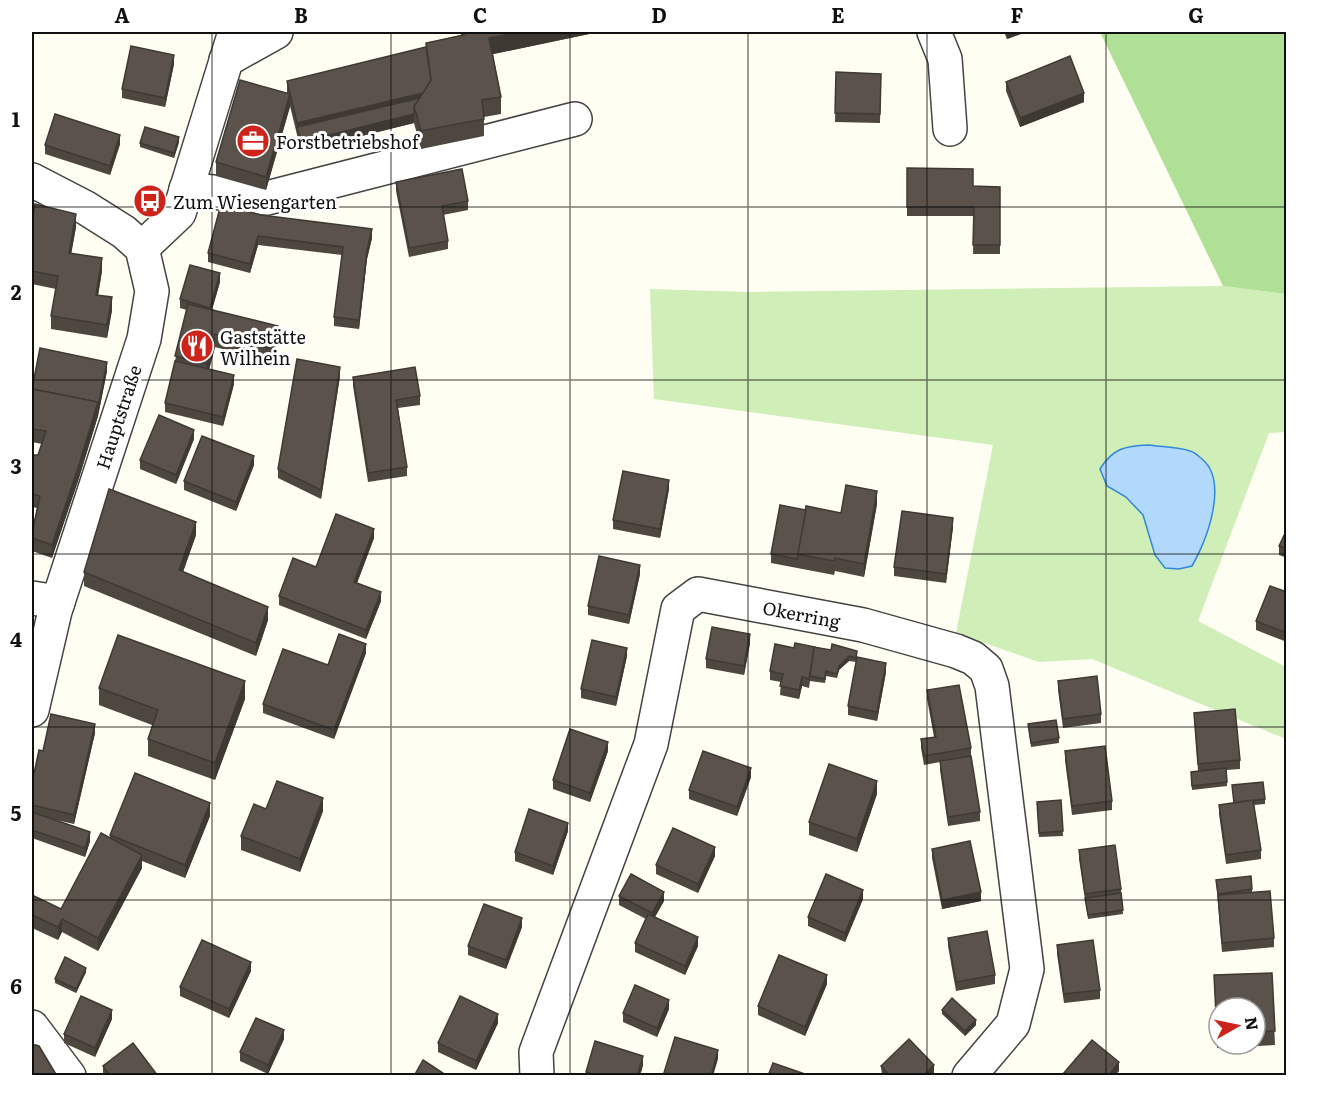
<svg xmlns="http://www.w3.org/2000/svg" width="1318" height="1107" viewBox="0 0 1318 1107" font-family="Literata,serif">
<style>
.green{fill:#cfeeb8}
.forest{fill:#b0e095}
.water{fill:#b2d9fb;stroke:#3287d9;stroke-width:1.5}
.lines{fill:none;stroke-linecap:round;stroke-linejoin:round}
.minor-casing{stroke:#434343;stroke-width:36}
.minor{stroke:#fff;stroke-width:33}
.wall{fill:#4d4740;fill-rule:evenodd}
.shaded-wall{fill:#3f3934}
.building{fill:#5a524b;stroke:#3f3934;stroke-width:1.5}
.grid{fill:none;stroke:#101010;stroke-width:1.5;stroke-opacity:0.55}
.labels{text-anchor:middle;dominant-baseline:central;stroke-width:6;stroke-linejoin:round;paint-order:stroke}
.poi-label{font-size:18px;fill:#101010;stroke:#fff;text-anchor:start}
.street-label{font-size:18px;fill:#101010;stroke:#fff}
.neatline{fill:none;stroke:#101010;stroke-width:2}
.grid-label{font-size:20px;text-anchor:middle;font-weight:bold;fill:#101010}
</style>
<rect width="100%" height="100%" fill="#fffef2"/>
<path class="green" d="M1223 286 1286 294V432L1269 433 1198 621 1286 667V739L1092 659 1039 662 956 633 993 445 654 399 650 289 748 292Z"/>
<path class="forest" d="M1100 32H1286V294L1223 286Z"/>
<path class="water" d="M1149 445C1162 447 1178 447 1190 451 1195 452 1198 456 1202 459 1229 481 1207 541 1192 566L1179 569 1165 568 1155 555 1143 515 1126 497 1107 486 1100 469C1113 448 1125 446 1149 445Z"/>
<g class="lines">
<g class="minor-casing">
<g id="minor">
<path d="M934 32 945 59 950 129"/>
<path d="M226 60 276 32"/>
<path d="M32 180 86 208 124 232 142 248 152 291 144 339 55 611 32 710"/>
<path d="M186 189 267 198 575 119"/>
<path d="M142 248 179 213 235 32"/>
<path d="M32 598 58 602"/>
<path d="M32 1027 69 1076"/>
<path id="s1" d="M537 1076 536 1052 651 744 678 609 698 594 863 625 956 651 973 658 986 669 992 686 1027 969 1013 1024 969 1076"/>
</g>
</g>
<use href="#minor" class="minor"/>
</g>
<g class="wall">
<path d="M460 32H589V34L493 54 501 97V114L484 117V136L421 149 414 123 301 151 290 106 266 190 216 176V162L287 93V81L426 47V43L461 35Z"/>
<path d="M1004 32H1026L1007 39Z"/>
<path d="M174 64 165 107 122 98V89Z"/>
<path d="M836 72 881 74 880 123 835 122Z"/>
<path d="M1006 82 1084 102 1020 127 1006 91Z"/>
<path d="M179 142 174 158 140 147V143Z"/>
<path d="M120 144 110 175 45 154V145Z"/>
<path d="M907 168 973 186 1000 187V254H973L974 216H907Z"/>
<path d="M396 182 468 201V210L443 215 448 241V249L409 257 396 191Z"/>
<path d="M261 215 372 238 367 259 359 329 334 326V317L342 255 258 245 250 273 208 262V253Z"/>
<path d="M32 223 76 227 71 254 102 271 98 295 112 310 107 338 51 329V316L56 289 32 284Z"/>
<path d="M220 282 212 309 278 339 272 362 215 347 209 369 234 384 223 426 165 412V403L187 310 180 308V299Z"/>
<path d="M107 371 98 416 78 481 52 558 32 551V533L37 508 32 507V455H38L42 444 32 442V389Z"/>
<path d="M340 376 321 499 278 478V469Z"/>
<path d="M353 377 420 396V405L398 408 407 467V476L368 482 353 386Z"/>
<path d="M194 439 176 484 140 469V460Z"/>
<path d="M254 465 236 511 184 490V481Z"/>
<path d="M669 489 660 538 613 529V520Z"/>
<path d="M877 504 864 577 835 571 834 575 771 563V554L806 510 841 513Z"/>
<path d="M953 527 946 583 894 576V567Z"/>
<path d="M1287 529V558L1279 555V546Z"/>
<path d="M196 535 183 572 268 620 256 656 84 586V572Z"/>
<path d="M374 538 357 583 381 601 366 639 279 605V596L316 567Z"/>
<path d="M640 574 629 624 588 615V606Z"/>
<path d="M1287 592V642L1256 630V621Z"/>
<path d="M750 643 744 675 706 668V659Z"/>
<path d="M815 647 857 655 856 662 849 661 839 670 837 678 826 676 825 683 810 681 809 688 802 686 799 699 780 695 781 682 770 680V671L794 648Z"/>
<path d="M366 653 334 739 263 713V704L328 665Z"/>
<path d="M627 656 616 706 581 698V689Z"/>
<path d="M886 672 877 721 848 715V706Z"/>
<path d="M1058 681 1101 714V723L1063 728 1058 690Z"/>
<path d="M99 688 245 699 215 780 148 756V739L152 725 99 705Z"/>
<path d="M927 690 971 748V756L980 812V821L948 826 940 770V762L924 765 921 748V739L934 737 927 699Z"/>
<path d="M1194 713 1240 760V769L1226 770 1227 786 1192 790 1191 776 1198 771Z"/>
<path d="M1028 724 1059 738V743L1031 747Z"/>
<path d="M95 733 74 824 47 818 90 841 85 857 32 838V783L43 751Z"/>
<path d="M608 751 590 802 553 789V780Z"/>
<path d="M1065 751 1112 801V810L1072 815 1065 760Z"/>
<path d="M751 777 737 816 689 799V790Z"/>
<path d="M1232 785 1265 799V804L1254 805 1261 850V859L1226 864 1219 814V805L1234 803Z"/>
<path d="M877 794 857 852 809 835V822Z"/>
<path d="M1061 800 1063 836 1039 837 1037 802Z"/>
<path d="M266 809 323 811 300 872 241 850V836Z"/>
<path d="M210 816 185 878 142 861V868L98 951 62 932 58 940 32 928V895L61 909 110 838V835Z"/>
<path d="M568 831 553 875 515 861V852Z"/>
<path d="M932 849 981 901 942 909 932 858Z"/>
<path d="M1079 850 1121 889 1123 914 1088 919 1079 859Z"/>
<path d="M715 856 698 893 656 874V865Z"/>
<path d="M1216 880 1252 889V892L1274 938V947L1222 952Z"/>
<path d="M619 896 664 901 655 917 698 946 685 975 635 952V943L646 919 619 905Z"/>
<path d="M863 899 845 942 808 926V917Z"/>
<path d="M522 927 506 969 468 955V946Z"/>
<path d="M948 938 995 975V984L956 991 948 946Z"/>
<path d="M1057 945 1100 990V999L1064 1003 1057 954Z"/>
<path d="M251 971 229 1018 180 996V987Z"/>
<path d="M86 972 76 993 55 983V979Z"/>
<path d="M1272 973 1275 1045 1217 1048 1214 975ZM1219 1008H1255V1044H1219Z"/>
<path d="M827 984 805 1036 758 1015V1006Z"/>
<path d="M669 1009 657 1037 623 1022V1013Z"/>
<path d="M942 1010 976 1025 965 1036 942 1014Z"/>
<path d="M112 1019 95 1057 64 1043V1034Z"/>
<path d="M498 1023 476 1070 438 1052V1043Z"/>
<path d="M284 1039 268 1074 240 1061V1052Z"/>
<path d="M643 1065 640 1076H586V1072Z"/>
<path d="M103 1066 158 1076H103Z"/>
<path d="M881 1066 934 1074 933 1076H882Z"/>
</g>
<g class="shaded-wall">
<path d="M520 32H589V34L489 55V38Z"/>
<path d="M1007 32H1026L1007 39Z"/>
<path d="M174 55V64L165 107V98Z"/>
<path d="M426 92 419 107 297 127V136V123Z"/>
<path d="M1084 93V102L1020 127V118Z"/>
<path d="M290 94V107L266 190V177Z"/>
<path d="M414 114V123L301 151V142Z"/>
<path d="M120 135V144L110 175V166Z"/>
<path d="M179 137V142L174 158V153Z"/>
<path d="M76 214V227L69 266V253Z"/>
<path d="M372 229V238L367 259 359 329V320L367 250Z"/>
<path d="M258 236V245L250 273V264Z"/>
<path d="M102 258V271L96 308V295Z"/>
<path d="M220 273V282L210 317V308Z"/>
<path d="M112 297V310L107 338V325Z"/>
<path d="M278 326V339L272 362V349Z"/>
<path d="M215 334V347L207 378V364Z"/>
<path d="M107 362V371L98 416V407Z"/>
<path d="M340 367V376L321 499V490Z"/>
<path d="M234 375V384L223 426V417Z"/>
<path d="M98 402V416L78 481 52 558V545Z"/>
<path d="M194 430V439L176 484V475Z"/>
<path d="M254 456V465L236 511V502Z"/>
<path d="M669 480V489L660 538V529Z"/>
<path d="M877 491V504L864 577V564Z"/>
<path d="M953 518V527L946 583V574Z"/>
<path d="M196 522V535L179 583V570Z"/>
<path d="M374 529V538L354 591V582Z"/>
<path d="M640 565V574L629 624V615Z"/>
<path d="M381 592V601L366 639V630Z"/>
<path d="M268 607V620L256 656V643Z"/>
<path d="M750 634V643L744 675V666Z"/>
<path d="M366 644V653L334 739V730Z"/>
<path d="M627 648V656L616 706V697Z"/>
<path d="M849 656V661L839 670 837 678 839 666Z"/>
<path d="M886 663V672L877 721V712Z"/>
<path d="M802 677V686L799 699V690Z"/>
<path d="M245 681V699L215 780V763Z"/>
<path d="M95 724V733L74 824V815Z"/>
<path d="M608 742V751L590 802V793Z"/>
<path d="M751 768V777L737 816V807Z"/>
<path d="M877 781V794L857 852V839Z"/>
<path d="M323 798V811L300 872V859Z"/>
<path d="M210 803V816L185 878V865Z"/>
<path d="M568 823V831L553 875V866Z"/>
<path d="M90 832V841L85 857V848Z"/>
<path d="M715 847V856L698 893V884Z"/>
<path d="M142 855V868L98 951V938Z"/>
<path d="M863 890V899L845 942V933Z"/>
<path d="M664 892V901L652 922V913Z"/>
<path d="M981 892V901L942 909V900Z"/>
<path d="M522 918V927L506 969V960Z"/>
<path d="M62 919V932L58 940V927Z"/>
<path d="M698 937V946L685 975V966Z"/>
<path d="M251 962V971L229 1018V1009Z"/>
<path d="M86 968V972L76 993V989Z"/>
<path d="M827 975V984L805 1036V1027Z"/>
<path d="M669 1000V1009L657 1037V1028Z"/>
<path d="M112 1010V1019L95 1057V1048Z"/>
<path d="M498 1014V1023L476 1070V1061Z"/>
<path d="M976 1020V1025L965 1036V1031Z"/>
<path d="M284 1030V1039L268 1074V1065Z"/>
<path d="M718 1050V1059L713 1076H711Z"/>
<path d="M643 1056V1065L640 1076H637Z"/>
<path d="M1119 1062V1071L1115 1076H1108Z"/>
<path d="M934 1065V1074L933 1076H923Z"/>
</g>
<g class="building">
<path d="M463 32H520L489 38 501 97 482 100 484 119 421 131 414 106 431 80 426 43 464 35Z"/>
<path d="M131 46 174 55 165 98 122 89Z"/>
<path d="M426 47 431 80 423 93 297 123 287 81Z"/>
<path d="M1070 56 1084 93 1020 118 1006 82Z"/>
<path d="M836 72 881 74 880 114 835 113Z"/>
<path d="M240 80 290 94 266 177 216 162Z"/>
<path d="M420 98 414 106V114L301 142 297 127Z"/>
<path d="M55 114 120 135 110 166 45 145Z"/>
<path d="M145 127 179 137 174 153 140 143Z"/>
<path d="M907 168 973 169V186L1000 187V245H973L974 207H907Z"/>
<path d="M462 169 468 201 442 206 448 241 409 248 396 182Z"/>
<path d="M35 204 76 214 69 253 102 258 96 295 112 297 107 325 51 316 58 276 32 271V223Z"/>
<path d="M221 204 261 215 372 229 367 250 359 320 334 317 343 247 258 236 250 264 208 253Z"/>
<path d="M190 265 220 273 210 308 180 299Z"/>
<path d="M188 304 278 326 272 349 215 334 207 364 175 356Z"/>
<path d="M40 348 107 362 98 407V402L32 389Z"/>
<path d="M297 359 340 367 321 490 278 469Z"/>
<path d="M175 361 234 375 223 417 165 403Z"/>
<path d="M415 367 420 396 396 400 407 467 368 473 353 377Z"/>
<path d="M32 389 98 402 78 468 52 545 32 538V533L40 496 32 494V455H38L46 431 32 429Z"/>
<path d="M159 415 194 430 176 475 140 460Z"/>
<path d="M202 436 254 456 236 502 184 481Z"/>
<path d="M623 471 669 480 660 529 613 520Z"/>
<path d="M846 485 877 491 864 564 835 558 834 561 797 554 806 506 841 513Z"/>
<path d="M109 489 196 522 179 570 268 607 256 643 84 572Z"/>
<path d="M780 505 806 510 797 559 771 554Z"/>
<path d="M902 511 953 518 946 574 894 567Z"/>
<path d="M336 514 374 529 354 582 381 592 366 630 279 596 293 558 316 567Z"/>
<path d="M1287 529V549L1279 546Z"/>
<path d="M599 556 640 565 629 615 588 606Z"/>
<path d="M1270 586 1287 592V633L1256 621Z"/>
<path d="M712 627 750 634 744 666 706 659Z"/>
<path d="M339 634 366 644 334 730 263 704 283 649 328 665Z"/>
<path d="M118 635 245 681 215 763 148 739 158 710 99 688Z"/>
<path d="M592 640 627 648 616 697 581 689Z"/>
<path d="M795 643 815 647 809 679 802 677 799 690 780 686 783 674 770 671 775 644 794 648Z"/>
<path d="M832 644 857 651 856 658 849 656 839 666 837 674 826 671 825 679 810 676 814 647 831 650Z"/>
<path d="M857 657 886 663 877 712 848 706Z"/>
<path d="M1097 676 1101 714 1063 719 1058 681Z"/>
<path d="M959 685 971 748 924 756 921 739 936 737 927 690Z"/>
<path d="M1235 709 1240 760 1198 764 1194 713Z"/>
<path d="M51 714 95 724 74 815 32 805V783L39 750 43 751Z"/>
<path d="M1056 720 1059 738 1031 743 1028 724Z"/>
<path d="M570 729 608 742 590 793 553 780Z"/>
<path d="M1105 746 1112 801 1072 806 1065 751Z"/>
<path d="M703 751 751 768 737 807 689 790Z"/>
<path d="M971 756 980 812 948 817 940 761Z"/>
<path d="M829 764 877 781 857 839 809 822Z"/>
<path d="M1226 768 1227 782 1192 786 1191 772Z"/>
<path d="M135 773 210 803 185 865 110 835Z"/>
<path d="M277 781 323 798 300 859 241 836 254 804 266 809Z"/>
<path d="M1263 782 1265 799 1234 803 1232 785Z"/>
<path d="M1061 800 1063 831 1039 833 1037 802Z"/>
<path d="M1253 800 1261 850 1226 855 1219 805Z"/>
<path d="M529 809 568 823 553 866 515 852Z"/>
<path d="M32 812 90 832 85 848 32 830Z"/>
<path d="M673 828 715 847 698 884 656 865Z"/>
<path d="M101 833 142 855 98 938 62 919 58 927 32 915V895L61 909Z"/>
<path d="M970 841 981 892 942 900 932 849Z"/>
<path d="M1115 845 1121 889 1085 894 1079 850Z"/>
<path d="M631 874 664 892 652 913 619 896Z"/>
<path d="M826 874 863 890 845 933 808 917Z"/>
<path d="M1251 876 1252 889 1218 894 1216 880Z"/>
<path d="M1270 891 1274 938 1222 943 1218 895Z"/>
<path d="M1121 893 1123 910 1088 915 1085 898Z"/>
<path d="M484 904 522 918 506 960 468 946Z"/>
<path d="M648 914 698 937 685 966 635 943Z"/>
<path d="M987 931 995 975 956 982 948 938Z"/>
<path d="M202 940 251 962 229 1009 180 987Z"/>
<path d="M1093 940 1100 990 1064 994 1057 945Z"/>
<path d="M779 955 827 975 805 1027 758 1006Z"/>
<path d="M65 957 86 968 76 989 55 979Z"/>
<path d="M1272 973 1275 1031 1255 1032V1008H1219V1034H1217L1214 975Z"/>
<path d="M635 985 669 1000 657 1028 623 1013Z"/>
<path d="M81 996 112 1010 95 1048 64 1034Z"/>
<path d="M460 996 498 1014 476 1061 438 1043Z"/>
<path d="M952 998 976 1020 965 1031 942 1010Z"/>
<path d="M256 1018 284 1030 268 1065 240 1052Z"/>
<path d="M675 1037 718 1050 711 1076H663Z"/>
<path d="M909 1039 934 1065 923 1076H890L881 1066Z"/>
<path d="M1092 1040 1119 1062 1108 1076H1065L1063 1074Z"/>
<path d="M595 1041 643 1056 637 1076H598L586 1072Z"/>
<path d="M133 1043 158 1076H110L103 1066Z"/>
<path d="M32 1044 39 1046 57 1076H41L32 1073Z"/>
<path d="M423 1060 443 1073 442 1076H414Z"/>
<path d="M773 1063 808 1075V1076H768Z"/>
</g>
<path class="grid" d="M212 32V1076M391 32V1076M570 32V1076M748 32V1076M927 32V1076M1106 32V1076M32 207H1286M32 380H1286M32 554H1286M32 727H1286M32 900H1286"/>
<defs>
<g id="office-disc" transform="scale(1.725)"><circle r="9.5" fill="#cd231a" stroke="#fff"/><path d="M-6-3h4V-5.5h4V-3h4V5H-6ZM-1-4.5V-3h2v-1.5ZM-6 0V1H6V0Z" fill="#fff"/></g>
<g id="bus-disc" transform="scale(1.725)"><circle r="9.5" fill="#cd231a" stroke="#fff"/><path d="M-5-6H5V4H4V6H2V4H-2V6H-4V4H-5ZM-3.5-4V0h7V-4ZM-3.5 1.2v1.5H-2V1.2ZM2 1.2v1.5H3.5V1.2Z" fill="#fff"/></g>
<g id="restaurant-disc" transform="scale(1.725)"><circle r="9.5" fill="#cd231a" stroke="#fff"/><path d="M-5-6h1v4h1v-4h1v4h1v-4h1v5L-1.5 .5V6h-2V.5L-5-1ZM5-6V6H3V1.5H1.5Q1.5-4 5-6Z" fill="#fff"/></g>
</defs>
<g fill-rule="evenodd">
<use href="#office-disc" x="253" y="141"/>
<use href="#bus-disc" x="150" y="201"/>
<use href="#restaurant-disc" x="197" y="346"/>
</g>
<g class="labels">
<g class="poi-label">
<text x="276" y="141">Forstbetriebshof</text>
<text x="173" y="201">Zum Wiesengarten</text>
<text x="220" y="336">Gaststätte<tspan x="220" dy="21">Wilhein</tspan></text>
</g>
<g class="street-label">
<text transform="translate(118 417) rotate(-72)">Hauptstraße</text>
<text stroke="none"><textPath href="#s1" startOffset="621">Okerring</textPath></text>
</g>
</g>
<rect width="1318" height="1107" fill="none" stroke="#ffffff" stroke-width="66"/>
<g transform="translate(1237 1026) rotate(81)"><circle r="28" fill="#ffffff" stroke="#9f9f9f" stroke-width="1.5"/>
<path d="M0-4.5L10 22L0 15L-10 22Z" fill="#cd231a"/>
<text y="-9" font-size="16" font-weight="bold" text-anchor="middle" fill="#101010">N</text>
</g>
<rect x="33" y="33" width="1252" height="1041" class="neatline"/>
<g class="grid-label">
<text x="122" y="23">A</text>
<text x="301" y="23">B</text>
<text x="480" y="23">C</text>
<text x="659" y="23">D</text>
<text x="838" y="23">E</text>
<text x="1017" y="23">F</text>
<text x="1196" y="23">G</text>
<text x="16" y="127">1</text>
<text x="16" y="300">2</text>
<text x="16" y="474">3</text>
<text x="16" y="647">4</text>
<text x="16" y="821">5</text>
<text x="16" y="994">6</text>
</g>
</svg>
